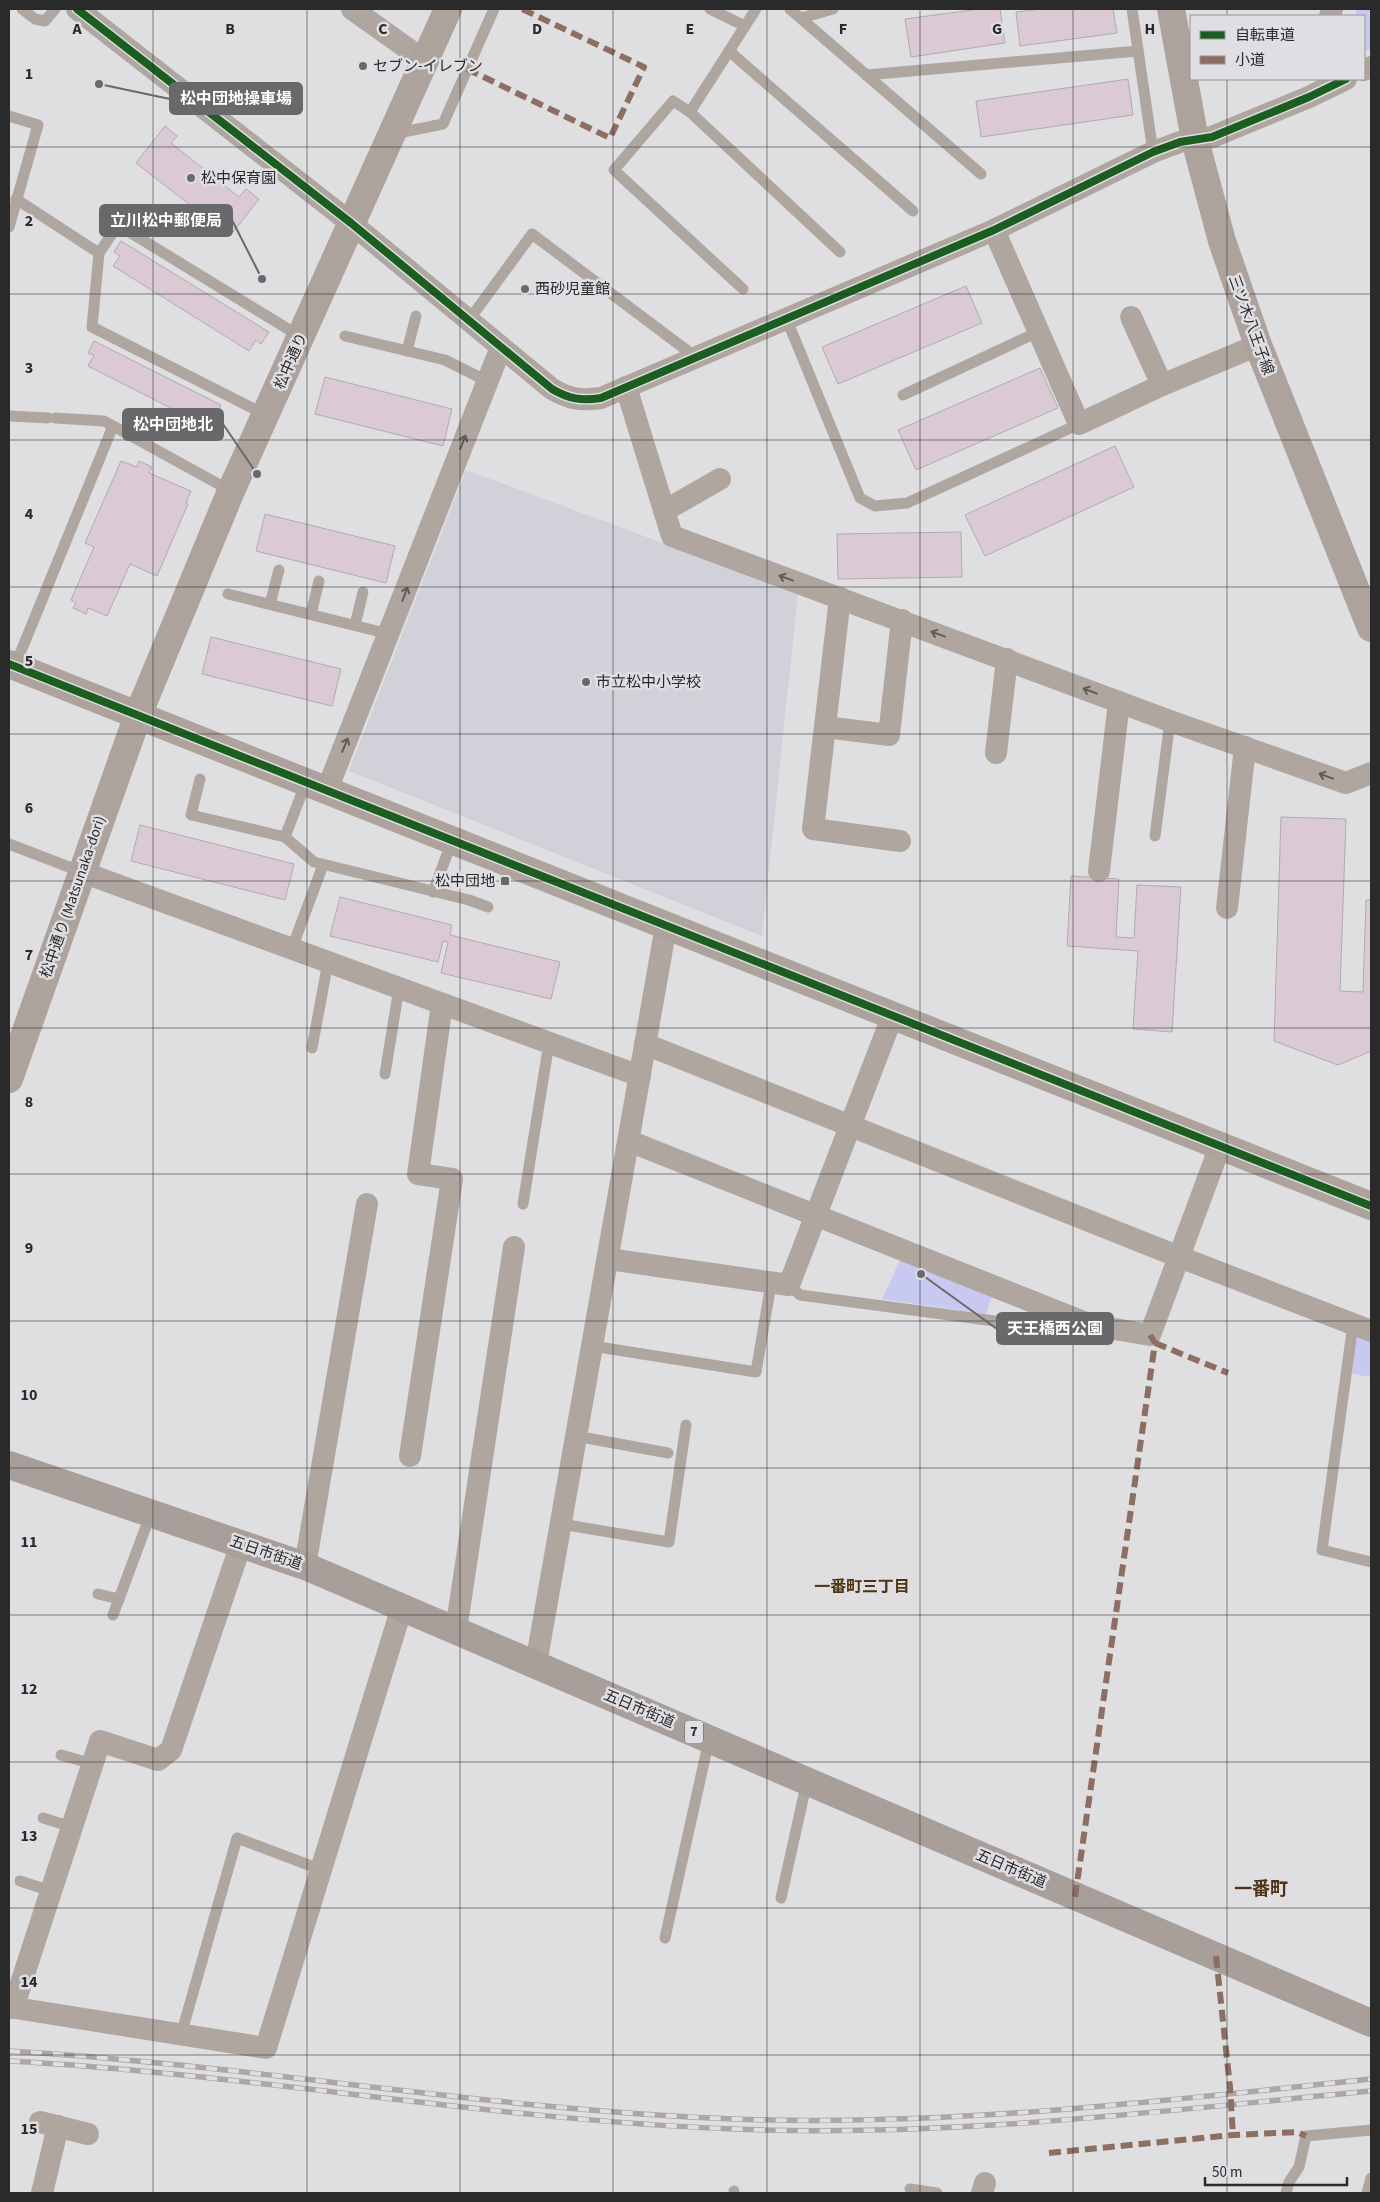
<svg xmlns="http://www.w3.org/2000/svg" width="1380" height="2202" viewBox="0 0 1380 2202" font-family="'Source Sans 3','Noto Sans JP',sans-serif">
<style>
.built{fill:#d1d1d9}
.green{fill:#c8c9f0}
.building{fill:#dbcad4;stroke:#adacae}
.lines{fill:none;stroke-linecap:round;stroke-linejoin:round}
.lane{stroke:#b0a6a0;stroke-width:11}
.street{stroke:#b0a6a0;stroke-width:22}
.secondary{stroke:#ada39c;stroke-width:28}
.primary{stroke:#a89f9a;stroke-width:28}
.rail-casing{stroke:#aca6a4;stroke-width:5.5}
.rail{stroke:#dedee3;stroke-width:4;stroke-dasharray:11;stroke-linecap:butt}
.quiet{stroke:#8d6e63;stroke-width:6;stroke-dasharray:12 6;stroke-linecap:butt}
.cycleway-casing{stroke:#dedee3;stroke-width:11}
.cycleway{stroke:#1b5e20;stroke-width:8}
.oneway{stroke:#605c5a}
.grid{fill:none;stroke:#2a2a2b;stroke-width:1;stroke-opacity:0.55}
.poi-dot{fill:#69696b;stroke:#dedee3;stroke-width:2}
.labels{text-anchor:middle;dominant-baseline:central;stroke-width:5;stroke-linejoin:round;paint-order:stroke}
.shield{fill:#dedee3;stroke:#606062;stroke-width:1}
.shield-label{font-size:14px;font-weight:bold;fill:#2a2a2b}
.poi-label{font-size:15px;fill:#2a2a2b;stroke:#dedee3;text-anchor:start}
.street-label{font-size:15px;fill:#2a2a2b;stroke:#dedee3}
.neighbourhood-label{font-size:16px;font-weight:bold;fill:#4e3413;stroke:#dedee3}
.quarter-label{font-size:18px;font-weight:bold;fill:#4e3413;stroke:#dedee3}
.grid-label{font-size:16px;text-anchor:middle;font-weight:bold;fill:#2a2a2b;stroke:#dedee3;stroke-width:5;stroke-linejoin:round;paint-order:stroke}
.leader{fill:none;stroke:#69696b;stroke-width:2}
.callout-dot{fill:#69696b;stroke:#dedee3;stroke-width:2}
.callout{fill:#69696b;stroke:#69696b;stroke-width:2}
.callout-label{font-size:16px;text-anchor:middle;font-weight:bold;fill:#fff}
</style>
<rect width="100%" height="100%" fill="#dfdfe2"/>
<path class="built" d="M466 470 798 593 762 936 349 771Z"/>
<g class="green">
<path d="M1357 9H1371V48L1364 52V16H1355Z"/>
<path d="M902 1256 994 1292 986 1314 882 1299Z"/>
<path d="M1356 1333 1371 1339V1377L1352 1374Z"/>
</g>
<g class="building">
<path d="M980 9H1000L1005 43 911 57 905 19Z"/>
<path d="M1042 9H1113L1117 33 1020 46 1016 12Z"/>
<path d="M1128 79 1133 115 981 137 976 101Z"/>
<path d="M165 126 177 136 171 143 239 197 246 189 259 199 230 236 136 163Z"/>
<path d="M121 241 269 332 261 344 256 340 249 351 113 266 120 256 114 252Z"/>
<path d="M966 286 982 323 838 384 822 347Z"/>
<path d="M94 341 221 405 215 417 209 414 204 425 88 366 94 355 88 353Z"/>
<path d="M1040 368 1058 408 916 470 898 430Z"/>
<path d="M325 377 452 409 443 446 315 414Z"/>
<path d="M1115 446 1134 487 985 556 965 515Z"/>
<path d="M121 461 137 467 139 461 152 467 149 473 191 491 186 503 188 504 157 576 130 564 107 616 88 608 86 614 73 608 76 603 71 600 94 547 85 543Z"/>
<path d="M265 514 395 546 386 583 256 551Z"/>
<path d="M961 532 962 577 838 579 837 534Z"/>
<path d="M211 637 341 669 332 706 202 674Z"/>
<path d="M1281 817 1346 819 1340 991 1363 992 1366 900H1371V1051L1338 1065 1274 1041Z"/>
<path d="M140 825 294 864 285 900 131 861Z"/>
<path d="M1071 876 1119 879 1116 937 1134 938 1137 885 1181 887 1172 1032 1133 1029 1138 951 1067 946Z"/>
<path d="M340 897 452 925 450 935 560 962 551 999 441 973 448 942 443 941 438 962 330 936Z"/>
</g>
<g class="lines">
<g class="lane">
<path d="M22 9 35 19 45 21 55 9"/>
<path d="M710 9 745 26"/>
<path d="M790 9 981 174"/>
<path d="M1132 9 1153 152"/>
<path d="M801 18 833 9"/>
<path d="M729 51 913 211"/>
<path d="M866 75 1138 51"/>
<path d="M690 112 756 9"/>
<path d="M9 116 38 125 9 227"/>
<path d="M395 129 403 132 443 124 494 9"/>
<path d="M16 199 99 253 92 327 266 415"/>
<path d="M99 253 118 225 301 337"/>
<path d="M743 289 614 170 673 101 690 112 840 252"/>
<path d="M469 320 532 234 697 358"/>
<path d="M787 320 860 498 875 506 907 503 1079 424"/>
<path d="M345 336 445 360 487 381"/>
<path d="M407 351 416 316"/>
<path d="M903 395 1038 332"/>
<path d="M9 416 48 418"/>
<path d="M55 418 104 421 231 491"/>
<path d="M228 594 389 634"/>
<path d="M270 604 279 570"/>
<path d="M311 614 319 581"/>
<path d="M355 625 363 592"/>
<path d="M15 666 113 426"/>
<path d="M200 779 191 815 285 837 314 862 469 900 488 907"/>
<path d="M1155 836 1170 721"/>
<path d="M285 837 306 782"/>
<path d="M9 844 82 872"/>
<path d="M433 892 452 841"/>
<path d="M292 948 323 865"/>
<path d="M312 1048 328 962"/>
<path d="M385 1074 399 988"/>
<path d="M523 1204 549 1043"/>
<path d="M789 1285 800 1295 1047 1328 1081 1326"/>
<path d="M1353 1324 1322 1550 1371 1562"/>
<path d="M592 1346 756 1372 771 1284"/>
<path d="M576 1436 668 1453"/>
<path d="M561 1524 669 1542 686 1425"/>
<path d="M98 1594 119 1599"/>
<path d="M113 1615 151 1513"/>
<path d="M61 1755 93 1764"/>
<path d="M43 1818 72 1827"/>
<path d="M20 1881 51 1891"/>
<path d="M781 1898 807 1781"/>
<path d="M665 1938 709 1740"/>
<path d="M181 2035 237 1838 322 1870"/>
<path d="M910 2189 937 2193"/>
<path d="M734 2193V2191"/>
<path d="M1286 2193 1289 2182 1299 2167 1306 2136 1371 2130"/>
<path d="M1367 2193 1371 2178"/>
</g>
<g class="street">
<path d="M77 9 351 223 552 389C569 399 581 401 601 398L994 230 1153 152 1180 142 1212 137 1309 97 1346 79"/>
<path d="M352 9 425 61"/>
<path d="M1330 16 1332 9"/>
<path d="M1364 70 1371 67"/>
<path d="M994 230 1079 424 1162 385 1258 345"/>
<path d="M1131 317 1162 385"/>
<path d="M626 387 672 536 1170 721 1346 783 1371 773"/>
<path d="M664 511 720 479"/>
<path d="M840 598 813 829 900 841"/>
<path d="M825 727 889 735 902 620"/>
<path d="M996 753 1007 659"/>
<path d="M327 790 501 347"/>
<path d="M1099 871 1119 702"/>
<path d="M82 872 640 1076"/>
<path d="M1227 908 1245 747"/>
<path d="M645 1044 1177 1256 1371 1331"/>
<path d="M629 1141 1091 1325 1150 1335 1220 1146"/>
<path d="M608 1259 789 1285 892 1017"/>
<path d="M410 1456 452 1179 418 1174 442 1004"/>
<path d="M305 1566 367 1204"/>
<path d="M456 1630 514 1247"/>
<path d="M536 1664 666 926"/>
<path d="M9 2007 266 2048 402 1607"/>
<path d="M13 2008 100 1741 158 1760 171 1750 241 1544"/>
<path d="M40 2122 88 2134"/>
<path d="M42 2193 58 2126"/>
<path d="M982 2193 985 2183"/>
</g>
<g class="secondary">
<path d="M1171 9 1195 140 1222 241 1258 345 1371 628"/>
<path d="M9 664 1371 1206"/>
<path d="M9 1079 138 715 231 491 448 9"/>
</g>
<path class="primary" d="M9 1465 305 1566 1371 2023"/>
<g class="rail-casing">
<g id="rail">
<path d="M9 2051C251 2065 491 2110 734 2119 947 2127 1160 2101 1371 2079"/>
<path d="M9 2061C251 2074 491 2120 734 2129 947 2138 1159 2111 1371 2091"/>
</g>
</g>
<use href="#rail" class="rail"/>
<g class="quiet">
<path d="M467 69 610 138 644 67 522 9"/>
<path d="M1155 1343 1228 1373"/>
<path d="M1075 1897 1155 1343 1150 1335"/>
<path d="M1216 1956 1230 2087 1233 2135"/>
<path d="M1049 2153 1233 2135 1297 2132 1306 2136"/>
</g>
<g class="cycleway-casing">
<g id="cycleway">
<path d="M77 9 351 223 552 389C569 399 581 401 601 398L994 230 1153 152 1180 142 1212 137 1309 97 1346 79"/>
<path d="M9 664 1371 1206"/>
</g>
</g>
<use href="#cycleway" class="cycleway"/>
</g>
<defs><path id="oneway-shaft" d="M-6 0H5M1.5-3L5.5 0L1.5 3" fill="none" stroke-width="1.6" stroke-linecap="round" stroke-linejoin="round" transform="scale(1.25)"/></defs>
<g class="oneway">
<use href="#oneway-shaft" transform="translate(463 442) rotate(-69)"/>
<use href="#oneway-shaft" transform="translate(786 578) rotate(-160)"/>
<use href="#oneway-shaft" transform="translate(405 594) rotate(-69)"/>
<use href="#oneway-shaft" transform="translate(938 634) rotate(-160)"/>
<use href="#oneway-shaft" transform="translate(1090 691) rotate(-159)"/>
<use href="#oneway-shaft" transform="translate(345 745) rotate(-68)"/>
<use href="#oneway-shaft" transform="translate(1326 776) rotate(-160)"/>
</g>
<path class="grid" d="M153 9V2193M307 9V2193M460 9V2193M613 9V2193M767 9V2193M920 9V2193M1073 9V2193M1227 9V16M1227 79V2193M9 147H1371M9 294H1371M9 440H1371M9 587H1371M9 734H1371M9 881H1371M9 1028H1371M9 1174H1371M9 1321H1371M9 1468H1371M9 1615H1371M9 1762H1371M9 1908H1371M9 2055H1371"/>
<g class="poi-dot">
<circle cx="363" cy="66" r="5"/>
<circle cx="191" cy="178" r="5"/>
<circle cx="525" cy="289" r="5"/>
<circle cx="586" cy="682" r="5"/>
<rect x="500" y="876" width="10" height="10" rx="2.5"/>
</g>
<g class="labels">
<rect class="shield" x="685" y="1720.5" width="18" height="23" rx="4"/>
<g class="shield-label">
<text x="694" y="1732">7</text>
</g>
<g class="poi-label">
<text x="373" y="66">セブン-イレブン</text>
<text x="201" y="178">松中保育園</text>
<text x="535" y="289">西砂児童館</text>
<text x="596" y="682">市立松中小学校</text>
<text x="495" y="881" text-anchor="end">松中団地</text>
</g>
<g class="street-label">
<text transform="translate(1251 325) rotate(70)">三ツ木八王子線</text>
<text transform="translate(291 361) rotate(-66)">松中通り</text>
<text transform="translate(73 897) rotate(-71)">松中通り (Matsunaka-dori)</text>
<text transform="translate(266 1553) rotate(19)">五日市街道</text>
<text transform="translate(639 1709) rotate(23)">五日市街道</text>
<text transform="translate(1011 1869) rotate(23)">五日市街道</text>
</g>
<g class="neighbourhood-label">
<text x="862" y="1587">一番町三丁目</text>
</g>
<g class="quarter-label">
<text x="1261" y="1889">一番町</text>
</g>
</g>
<g class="grid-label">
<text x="77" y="34">A</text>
<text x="230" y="34">B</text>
<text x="383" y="34">C</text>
<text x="537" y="34">D</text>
<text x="690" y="34">E</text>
<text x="843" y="34">F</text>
<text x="997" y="34">G</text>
<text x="1150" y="34">H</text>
<text x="29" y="79">1</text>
<text x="29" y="226">2</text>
<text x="29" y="373">3</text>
<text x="29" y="519">4</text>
<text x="29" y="666">5</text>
<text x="29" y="813">6</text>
<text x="29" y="960">7</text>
<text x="29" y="1107">8</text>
<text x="29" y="1253">9</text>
<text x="29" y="1400">10</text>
<text x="29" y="1547">11</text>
<text x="29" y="1694">12</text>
<text x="29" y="1841">13</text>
<text x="29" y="1987">14</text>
<text x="29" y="2134">15</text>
</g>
<path class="leader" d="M99 84L170 99M262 279L232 220M257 474L223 424M921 1274L997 1329"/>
<g class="callout-dot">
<circle cx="99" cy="84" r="5"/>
<circle cx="262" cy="279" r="5"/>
<circle cx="257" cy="474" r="5"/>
<circle cx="921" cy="1274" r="5"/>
</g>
<g class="callout">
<rect x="170" y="83" width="132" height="31" rx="5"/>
<rect x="100" y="205" width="132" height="31" rx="5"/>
<rect x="123" y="409" width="100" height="31" rx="5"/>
<rect x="997" y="1313" width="116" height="31" rx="5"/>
</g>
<g class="callout-label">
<text x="236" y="104">松中団地操車場</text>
<text x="166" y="226">立川松中郵便局</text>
<text x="173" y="430">松中団地北</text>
<text x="1055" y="1334">天王橋西公園</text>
</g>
<rect width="1380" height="2202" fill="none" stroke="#2a2a2b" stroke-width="20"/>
<rect x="1190" y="15" width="175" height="65" fill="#dedee3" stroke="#969699"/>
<rect x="1200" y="31" width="25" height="8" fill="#1b5e20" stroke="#969699"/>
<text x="1235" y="40" font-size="15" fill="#2a2a2b">自転車道</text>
<rect x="1200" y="56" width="25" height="8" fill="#8d6e63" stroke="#969699"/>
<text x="1235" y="65" font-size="15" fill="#2a2a2b">小道</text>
<path d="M1205 2177v8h142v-8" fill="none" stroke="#2a2a2b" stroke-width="2.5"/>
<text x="1212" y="2177" font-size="15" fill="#2a2a2b" stroke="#dedee3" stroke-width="4" paint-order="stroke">50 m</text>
</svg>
